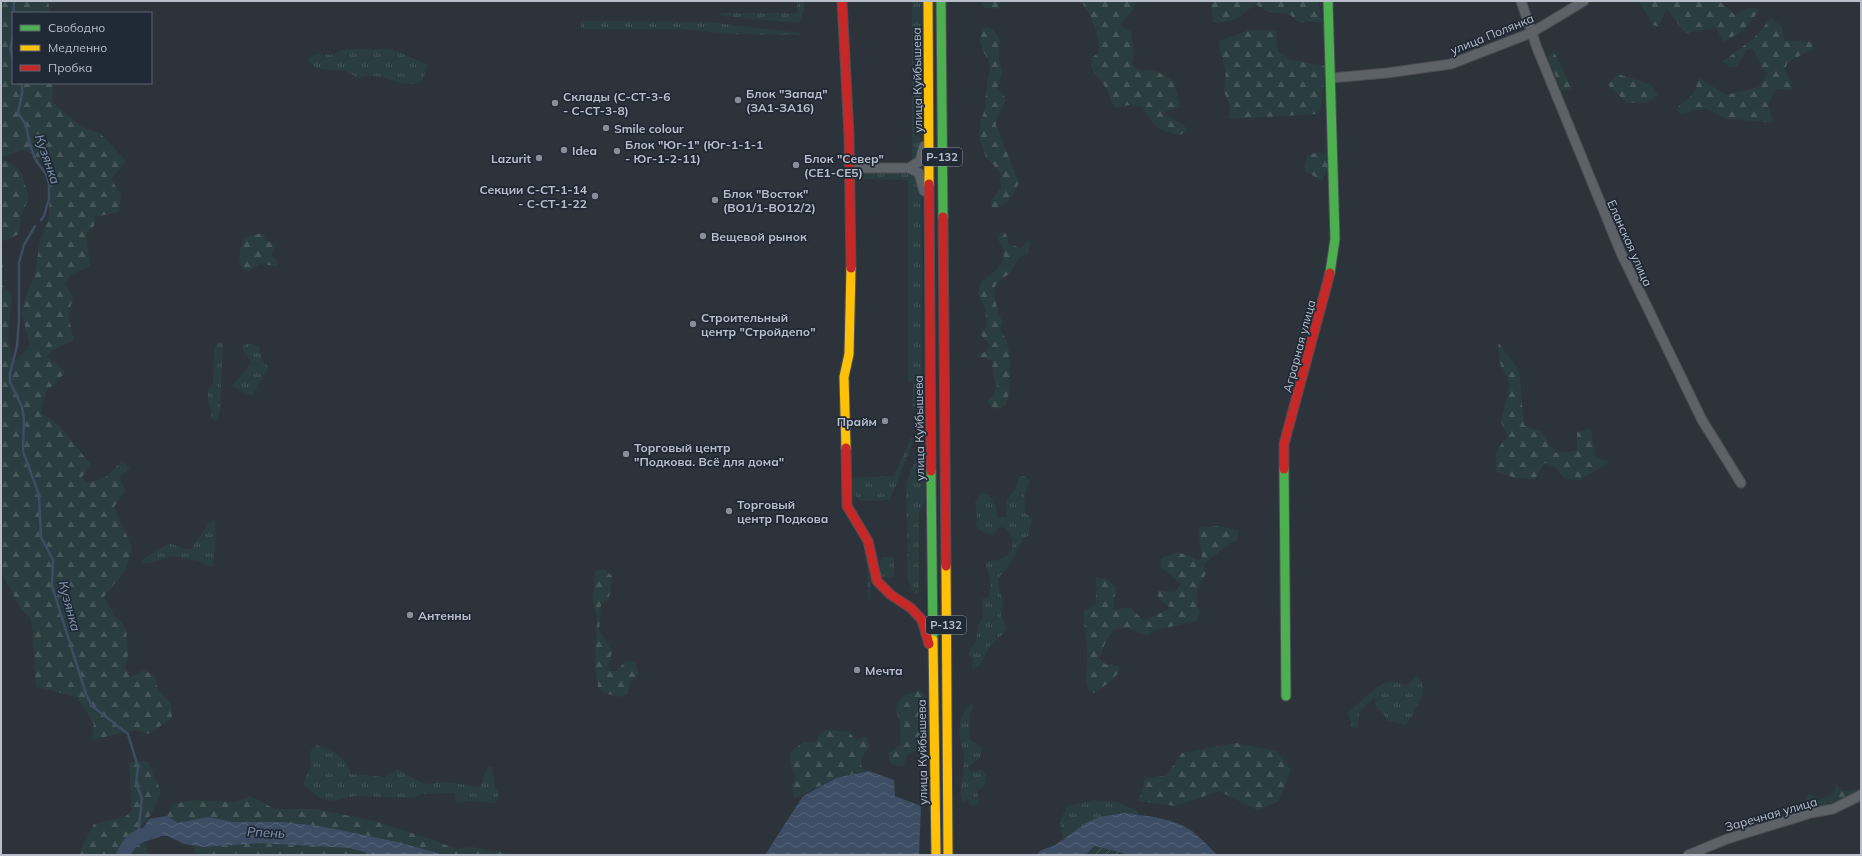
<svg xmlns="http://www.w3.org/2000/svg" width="1862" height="856" viewBox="0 0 1862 856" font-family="Mulish,sans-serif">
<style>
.grass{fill:url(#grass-tufts)}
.forest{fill:url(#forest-firs)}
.garden{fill:url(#garden-furrows)}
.water{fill:url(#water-waves)}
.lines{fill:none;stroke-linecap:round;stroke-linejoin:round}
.stream{stroke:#3c4d64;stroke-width:2.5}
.river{stroke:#3c4d64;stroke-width:14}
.street-casing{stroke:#4b4f54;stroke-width:11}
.fast-casing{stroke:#4b4f54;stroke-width:11}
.slow-casing{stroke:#4b4f54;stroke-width:11}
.jam-casing{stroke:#4b4f54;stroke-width:11}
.street{stroke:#5d6168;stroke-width:9}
.fast{stroke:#4caf50;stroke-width:9}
.slow{stroke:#ffc107;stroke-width:9}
.jam{stroke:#c62828;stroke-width:9}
.poi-dot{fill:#878e98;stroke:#202936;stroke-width:1.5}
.labels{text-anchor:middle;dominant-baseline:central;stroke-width:3.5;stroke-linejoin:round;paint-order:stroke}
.shield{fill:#202936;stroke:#8a929e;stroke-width:1}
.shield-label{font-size:11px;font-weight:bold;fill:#b8bfca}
.street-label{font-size:12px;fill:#b8bfca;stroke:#202936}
.poi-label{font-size:12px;font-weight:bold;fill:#b8bfca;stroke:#202936;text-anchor:start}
.water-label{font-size:13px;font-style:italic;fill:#8196b1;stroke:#202936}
</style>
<defs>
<pattern id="grass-tufts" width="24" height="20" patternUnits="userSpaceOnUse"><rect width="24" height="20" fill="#2a3d40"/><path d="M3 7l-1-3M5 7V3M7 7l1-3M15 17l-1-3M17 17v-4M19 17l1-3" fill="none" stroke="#47575a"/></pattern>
<pattern id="forest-firs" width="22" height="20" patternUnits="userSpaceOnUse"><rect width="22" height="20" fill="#2a3d40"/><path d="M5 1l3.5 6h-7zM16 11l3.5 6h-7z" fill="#47575a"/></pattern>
<pattern id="garden-furrows" width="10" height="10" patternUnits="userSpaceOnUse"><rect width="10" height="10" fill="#2a3d40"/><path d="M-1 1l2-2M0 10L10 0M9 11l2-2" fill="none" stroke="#47575a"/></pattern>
<pattern id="water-waves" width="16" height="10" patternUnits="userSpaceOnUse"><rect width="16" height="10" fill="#3c4d64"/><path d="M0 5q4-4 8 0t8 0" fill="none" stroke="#566579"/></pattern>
</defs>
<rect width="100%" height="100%" fill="#2d333a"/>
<g class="grass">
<path d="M797 1H804V10L799 23 722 16 719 13H797Z"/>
<path d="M912 1H921L920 149 916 159 912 161Z"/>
<path d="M581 21 708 22 800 33V35L729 34 682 29H581Z"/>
<path d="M388 48C402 53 415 60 428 65L422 81C400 92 383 69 359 78 354 76 349 72 344 71 331 69 316 72 308 60 313 51 322 55 331 55 335 54 339 51 343 50 358 48 373 51 388 48Z"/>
<path d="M864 172C880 172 914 165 921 184L922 368 918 405 912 408 913 381H908V180L862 179Z"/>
<path d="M219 341 223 344 220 411 216 421 212 419 207 391 213 383 214 348Z"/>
<path d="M247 343 259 346 262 360 268 367C264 378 257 386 252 396L232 386 251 363 242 348Z"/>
<path d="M911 438 914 439 890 500 861 501 852 493V478L894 476Z"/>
<path d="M918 451 924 453 925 502 919 513V593L914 594 908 581 906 484Z"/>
<path d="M1021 476H1025L1030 482 1024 495 1025 513 1032 518 1028 536 1024 537 1011 562 998 579 999 589 1003 601 1001 616 1007 629C1003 635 996 639 991 645 984 652 984 668 972 669L973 661 968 654 976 641 978 624 983 618 982 599 988 598C993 588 989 572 985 562 990 561 999 560 1004 557 1017 550 1014 537 1005 528L1000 527 992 536 979 530 976 525 977 514 975 502 982 493C994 496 997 506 997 517H1006L1007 499 1016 488 1018 478Z"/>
<path d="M215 519 216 538 213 567 206 566 199 561 172 556 150 563H143V559L169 543 185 549H191L205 529 207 523Z"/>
<path d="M863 556 870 561 871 600H868L867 565Z"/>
<path d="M882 557H892L894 559V577L882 578 880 575V560Z"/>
<path d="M1417 676C1433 688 1413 713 1406 725L1387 721 1383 713 1377 709 1374 698 1359 712 1358 729 1352 727 1348 713C1359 704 1375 685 1388 682 1393 681 1401 684 1407 685Z"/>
<path d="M972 703 974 706 970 715 969 739 982 748 980 757 968 768 970 771 974 772 981 769 986 775 985 785 977 791 979 804 972 807 967 798 965 802 961 799C960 785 964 772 964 758 965 752 961 746 960 740 958 727 961 710 972 703Z"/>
<path d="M317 745C335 753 345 755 351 774L385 777 398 769 424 784 446 782 480 787 487 768 492 766 495 787 499 793 496 803 470 801 456 803 455 793 421 794 413 798 355 796 333 801 320 798 303 785 311 766 310 752Z"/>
<path d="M1094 800 1118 802 1137 811 1139 815 1125 813 1069 836 1063 840 1060 822 1067 806Z"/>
</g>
<g class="forest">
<path d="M1 1H48L50 13H13V83H53L52 102 82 127 100 133 126 161 111 179 121 195 119 212 95 217 94 226 86 234 90 266 70 275 65 284 73 298 68 316 74 340 53 350 46 357 56 363 65 372 57 382 46 391 41 413 60 426 91 465 82 477 87 482C104 481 111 474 121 461L130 468 120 477 125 491 114 507 132 547 126 569 104 597 114 615 126 628 128 655 125 669 130 677 144 670 155 676 158 690 171 704 172 718 148 734 135 730 92 740 94 724 77 697 36 687 32 625 30 618 21 609 1 572V253L3 259V286L12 294 8 339 13 360 17 359 30 346 22 314 23 304 35 273 40 241 49 217 50 177 48 169 44 163 27 151 21 150 1 158Z"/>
<path d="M981 1H1002L997 9 985 8Z"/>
<path d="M1084 1H1136L1133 10 1120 25 1131 32 1134 51 1132 64 1136 69 1156 71 1174 81 1180 107 1162 113 1182 124 1188 130 1180 135C1157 131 1154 126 1142 107L1129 105 1114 108 1107 89 1091 68V59L1099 52C1099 33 1093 19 1083 4Z"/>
<path d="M1214 1H1318L1323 23 1307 21 1300 23 1289 14 1268 12 1255 4C1239 17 1234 24 1213 22L1211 5Z"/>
<path d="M1639 1H1719L1735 15 1748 8 1760 9 1745 29 1724 42 1716 28 1685 33 1666 8 1659 27 1653 25Z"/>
<path d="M1771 18 1782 27 1784 40 1812 42 1814 48 1787 63 1785 71 1792 83V90L1776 89 1768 104 1773 123 1724 118 1705 108 1680 114 1676 109 1694 93 1699 78 1726 95 1759 87 1768 73 1762 68 1754 50 1748 49 1736 67H1731L1722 62 1754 38Z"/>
<path d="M986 27 993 29 1000 40 999 59 1002 72 998 88 1006 99C1003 109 996 116 996 125L1019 183C1011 197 1010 205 993 209L991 206 992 199 1001 188 1000 172 986 157 979 138 981 121 985 109 987 81 990 70 989 61 983 51 980 40 982 29Z"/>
<path d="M1251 30 1276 31 1278 52 1292 60 1325 66 1321 110 1317 114 1229 119 1230 107 1224 91 1226 72 1218 41Z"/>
<path d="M916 41 921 43 920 129 916 133 912 131V44Z"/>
<path d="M1553 52C1557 55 1568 81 1572 89L1562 91 1547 57Z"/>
<path d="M1618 74 1650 84 1658 95 1647 103H1627L1608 85Z"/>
<path d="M1329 152 1328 168 1322 181 1305 171 1307 154Z"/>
<path d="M1 158 15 166 21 172 29 197 21 216 19 234 1 242Z"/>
<path d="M1002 231 1006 234 1009 244 1021 248 1027 241 1032 240 1028 252 1018 259 1010 273 997 283 993 290 998 312 1003 320 1000 330C1014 345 1012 387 1006 405L999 409 991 407 987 401 993 395 997 386 993 375 992 360 976 356 987 351 989 344 981 335 982 330 987 328 985 308 978 293 981 282C990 275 1008 263 1003 249 1002 245 999 241 997 238Z"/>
<path d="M263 233 265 239 275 246 271 255 277 260 278 266 260 264 248 271 242 269C237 259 240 247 245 237Z"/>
<path d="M1498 342 1519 370 1524 425 1542 432 1556 453 1577 451V432L1591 429 1595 456 1610 462 1580 480 1565 479 1554 466 1544 463 1535 479 1516 478 1496 472V451L1508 436 1501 422 1510 384 1499 361Z"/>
<path d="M1219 526 1238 530V539L1226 546 1204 564V571L1206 574C1195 587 1195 598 1200 613L1196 621 1156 630 1147 635C1140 633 1132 629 1126 628 1109 626 1103 648 1100 659L1105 664 1118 666 1120 671 1110 682 1094 693 1088 689C1084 675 1088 666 1087 652 1087 638 1083 625 1084 611L1096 604V577L1106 579 1116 587 1113 610 1130 607 1141 618 1147 619 1171 608 1158 598V591L1174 592 1180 586V582L1160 567 1161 558C1178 552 1181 551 1197 560L1202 559 1198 528Z"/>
<path d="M604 569 612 576 609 599 601 604 599 630 613 651 608 664 609 671H616L627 660 635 662 639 673 636 679 630 681 628 694 619 697 604 693 598 687 595 664 597 619 593 601 595 571Z"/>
<path d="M920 690 925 695 924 747 907 755 903 767 892 764 889 758V753L901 744 900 721 896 711 897 704 903 696Z"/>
<path d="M827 730 849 732 856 740 864 736 867 737 870 746C864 754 859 758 862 769L869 771 836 778 794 799 792 785 796 778 791 765 790 753 803 742H816L821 732Z"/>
<path d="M1236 743 1277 751 1291 770 1278 802 1257 810 1219 791 1175 806 1139 801 1145 778 1166 776 1182 753Z"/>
<path d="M148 761 161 792C153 811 149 822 132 834L146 844 147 855H79L84 842 94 824 125 817 132 810 129 762Z"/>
<path d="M1836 784 1842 791 1858 789V792L1824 805 1817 810 1813 807 1806 798 1808 795H1812L1819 800 1834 793Z"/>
<path d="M250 796 275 809H315L375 821 433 840 456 849 472 847 517 855H444L398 842 320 826 281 822H234L208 817 178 823 167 816 173 804 193 800 236 802Z"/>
<path d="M259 843 349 848 376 855H238L237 853 234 855H197L193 846 204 847Z"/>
</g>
<path class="garden" d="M1095 846 1131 855H1084Z"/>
<g class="water">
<path d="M869 771 894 780 895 796 921 806 919 855H765L803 796 836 778Z"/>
<path d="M1125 813C1146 816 1174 818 1192 831 1201 838 1209 847 1217 855H1131L1095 846 1084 855H1036L1041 850 1054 846 1086 823 1099 817Z"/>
<path d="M167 816 178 823 208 817 234 822H281L320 826 398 842 444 855H376L349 848 259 843 204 847 184 844 168 836H138L149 819Z"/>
</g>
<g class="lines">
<g class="stream">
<path d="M13 20 14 1"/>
<path d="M13 37 10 49 13 59"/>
<path d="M21 83C25 92 19 103 18 113L26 125 29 141 35 159 46 174 49 184V199L44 216 41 220"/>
<path d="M35 226 24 245 19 263V319L17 346 10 373V382L22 407 24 419 23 451 39 495 41 537 53 560 52 586 86 694 92 706 128 734 138 767 136 783 142 798 138 836"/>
</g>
<path class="river" d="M123 855C131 837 138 836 156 831"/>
<g class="street-casing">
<g id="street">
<path d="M1521 1 1537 48 1621 253 1702 420 1741 483"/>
<path d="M1331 78 1387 73 1451 64 1531 33 1584 1"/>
<path d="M850 168H909L919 173 924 191"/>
<path d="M909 168 920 161 924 146"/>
<path d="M1688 855 1727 839 1811 813 1833 809 1861 795"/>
</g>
</g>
<g class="fast-casing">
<g id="fast">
<path d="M941 1 943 217"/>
<path d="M1328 1 1335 239 1330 273"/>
<path d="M1284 469 1286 696"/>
<path d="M931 471 933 640"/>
</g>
</g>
<g class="slow-casing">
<g id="slow">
<path d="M928 1 929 184"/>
<path d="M846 448 844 377 849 354 851 268"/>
<path d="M946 566 948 855"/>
<path d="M933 640 936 855"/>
</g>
</g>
<g class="jam-casing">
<g id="jam">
<path d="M842 1 849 135 851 268"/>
<path d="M929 184 931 471"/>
<path d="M943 217 946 566"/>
<path d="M846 448 847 506 868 541 877 581 891 595 911 608 922 620 929 644"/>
<path d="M1284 469V444L1330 273"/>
</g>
</g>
<use href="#street" class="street"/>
<use href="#fast" class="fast"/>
<use href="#slow" class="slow"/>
<use href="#jam" class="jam"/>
</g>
<g class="poi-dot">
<circle cx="738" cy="100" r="4"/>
<circle cx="555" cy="103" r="4"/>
<circle cx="606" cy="128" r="4"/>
<circle cx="564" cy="150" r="4"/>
<circle cx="617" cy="151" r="4"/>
<circle cx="539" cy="158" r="4"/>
<circle cx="796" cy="165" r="4"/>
<circle cx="595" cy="196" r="4"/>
<circle cx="715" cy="200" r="4"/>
<circle cx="703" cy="236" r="4"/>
<circle cx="693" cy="324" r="4"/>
<circle cx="885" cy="421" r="4"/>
<circle cx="626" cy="454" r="4"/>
<circle cx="729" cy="511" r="4"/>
<circle cx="410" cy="615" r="4"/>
<circle cx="857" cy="670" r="4"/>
</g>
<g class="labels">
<g class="shield">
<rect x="922" y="148" width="40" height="18" rx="3"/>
<rect x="926" y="616" width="40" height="18" rx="3"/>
</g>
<g class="shield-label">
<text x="942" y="157">Р-132</text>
<text x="946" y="625">Р-132</text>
</g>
<g class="street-label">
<text transform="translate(1492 34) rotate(-22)">улица Полянка</text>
<text transform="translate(917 80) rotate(-91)">улица Куйбышева</text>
<text transform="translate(1630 243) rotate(66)">Еланская улица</text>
<text transform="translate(1299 346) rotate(-75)">Аграрная улица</text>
<text transform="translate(919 428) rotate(-91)">улица Куйбышева</text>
<text transform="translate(922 752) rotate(-91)">улица Куйбышева</text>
<text transform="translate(1771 814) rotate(-16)">Заречная улица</text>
</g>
<g class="poi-label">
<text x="746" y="93">Блок "Запад"<tspan x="746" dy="14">(ЗА1-ЗА16)</tspan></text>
<text x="563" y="96">Склады (С-СТ-3-6<tspan x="563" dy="14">- С-СТ-3-8)</tspan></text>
<text x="614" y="128">Smile colour</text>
<text x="625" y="144">Блок "Юг-1" (Юг-1-1-1<tspan x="625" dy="14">- Юг-1-2-11)</tspan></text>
<text x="572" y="150">Idea</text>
<text x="531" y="158" text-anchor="end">Lazurit</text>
<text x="804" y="158">Блок "Север"<tspan x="804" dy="14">(СЕ1-СЕ5)</tspan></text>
<text x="587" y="189" text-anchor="end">Секции С-СТ-1-14<tspan x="587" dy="14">- С-СТ-1-22</tspan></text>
<text x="723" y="193">Блок "Восток"<tspan x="723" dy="14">(ВО1/1-ВО12/2)</tspan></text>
<text x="711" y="236">Вещевой рынок</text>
<text x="701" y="317">Строительный<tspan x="701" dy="14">центр "Стройдепо"</tspan></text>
<text x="877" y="421" text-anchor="end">Прайм</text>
<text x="634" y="447">Торговый центр<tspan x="634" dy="14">"Подкова. Всё для дома"</tspan></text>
<text x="737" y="504">Торговый<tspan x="737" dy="14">центр Подкова</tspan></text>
<text x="418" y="615">Антенны</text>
<text x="865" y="670">Мечта</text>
</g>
<g class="water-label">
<text transform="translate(48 159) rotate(71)">Кузянка</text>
<text transform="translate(70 606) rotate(75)">Кузянка</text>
<text transform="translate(266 832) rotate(2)">Рпень</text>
</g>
</g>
<rect width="1862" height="856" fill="none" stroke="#b8bfca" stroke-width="4"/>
<rect x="12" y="12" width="140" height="72" fill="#202936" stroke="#5d6571"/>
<rect x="20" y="25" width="20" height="6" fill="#4caf50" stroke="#5d6571"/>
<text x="48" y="32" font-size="12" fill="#b8bfca">Свободно</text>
<rect x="20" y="45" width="20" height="6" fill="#ffc107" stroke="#5d6571"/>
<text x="48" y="52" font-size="12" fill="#b8bfca">Медленно</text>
<rect x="20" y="65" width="20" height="6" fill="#c62828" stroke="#5d6571"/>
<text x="48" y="72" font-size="12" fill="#b8bfca">Пробка</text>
</svg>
